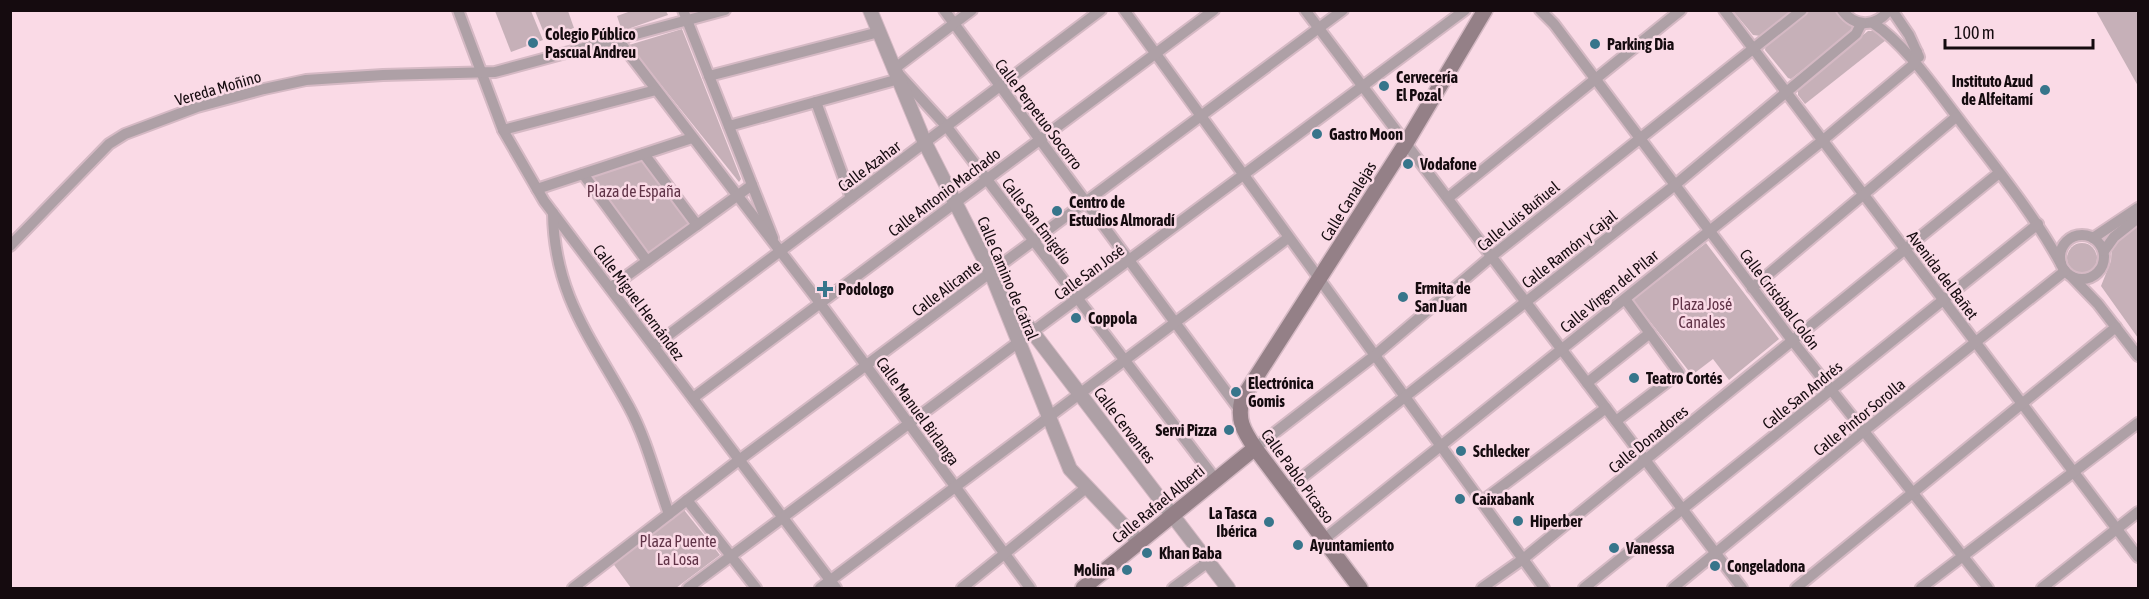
<svg xmlns="http://www.w3.org/2000/svg" width="2149" height="599" viewBox="0 0 2149 599" font-family="'Asap Condensed',sans-serif">
<style>
.green{fill:#c6b0b8}
.lines{fill:none;stroke-linecap:round;stroke-linejoin:round}
.minor-casing{stroke:#d5b9c4;stroke-width:14}
.tertiary-casing{stroke:#d5b9c4;stroke-width:16}
.secondary-casing{stroke:#d5b9c4;stroke-width:18}
.minor{stroke:#aea0a6;stroke-width:10}
.tertiary{stroke:#aea0a6;stroke-width:14}
.secondary{stroke:#948087;stroke-width:15}
.poi-dot{fill:#37758b;stroke:#fadae6;stroke-width:2}
.labels{text-anchor:middle;dominant-baseline:central;stroke-width:5;stroke-linejoin:round;paint-order:stroke}
.poi-label{font-size:16px;font-weight:bold;fill:#150b0f;stroke:#fadae6;text-anchor:start}
.street-label{font-size:16px;fill:#150b0f;stroke:#fadae6}
.park-label{font-size:16px;fill:#603347;stroke:#fadae6}
</style>
<rect width="100%" height="100%" fill="#fadae6"/>
<g class="green">
<path d="M495 11H531L543 40 511 52Z"/>
<path d="M535 11H568L574 28 546 38Z"/>
<path d="M631 11H666L668 15 622 31 617 16Z"/>
<path d="M1733 11H1793L1761 36 1753 35Z"/>
<path d="M1808 11H1836L1843 21 1852 26V31L1791 79 1788 78 1765 50 1766 44Z"/>
<path d="M2096 11H2136L2138 15V86Z"/>
<path d="M682 29 741 179 739 182 629 45Z"/>
<path d="M1868 31H1879L1886 40 1805 104 1798 95V88Z"/>
<path d="M644 159 688 220V225L652 253 647 252 590 179 592 174Z"/>
<path d="M2138 224V338L2101 286 2111 261 2112 245Z"/>
<circle cx="2082" cy="258" r="15"/>
<path d="M1706 243 1779 339 1729 380 1713 359 1692 375 1633 300Z"/>
<path d="M684 510 720 555 676 588H631L612 562Z"/>
</g>
<g class="lines">
<g class="minor-casing">
<g id="minor">
<path d="M458 10 503 130 544 201 836 588"/>
<path d="M683 10 773 238"/>
<path d="M944 10 1239 409"/>
<path d="M972 10 894 69 947 127 1216 480"/>
<path d="M1124 10 1544 588"/>
<path d="M1305 10 1742 588"/>
<path d="M1540 10 1554 24 1791 339 1988 588"/>
<path d="M1724 10 2138 557"/>
<path d="M1842 10C1855 28 1876 27 1889 10"/>
<path d="M1892 10 1909 35 1919 57"/>
<path d="M1873 23C1906 45 1934 87 1958 118 1994 166 2032 211 2061 264"/>
<path d="M619 41 820 303 1030 588"/>
<path d="M709 76 879 32"/>
<path d="M816 102 851 198"/>
<path d="M729 126 899 79"/>
<path d="M503 130 656 90"/>
<path d="M644 154 697 225"/>
<path d="M583 174 647 261"/>
<path d="M537 189 692 138"/>
<path d="M1448 198 1681 10"/>
<path d="M553 213C554 295 592 339 629 407 647 440 656 479 669 514"/>
<circle cx="2082" cy="257" r="22"/>
<path d="M2093 238 2138 208"/>
<path d="M10 246 109 144 125 134 197 107 264 89 306 80 383 75 495 72 725 10"/>
<path d="M2104 251 2114 237 2138 218"/>
<path d="M2072 277 2098 304 2138 356"/>
<path d="M610 288 752 185"/>
<path d="M1752 288 1956 117"/>
<path d="M654 346 1101 10"/>
<path d="M1587 383 1650 333"/>
<path d="M693 398 1214 10"/>
<path d="M1616 421 1679 373 1625 299"/>
<path d="M1255 448 1374 356 1492 256 1802 10"/>
<path d="M1286 490 1675 185 1856 34 1861 24"/>
<path d="M687 500 756 588"/>
<path d="M1481 502 1606 408"/>
<path d="M1323 540 1822 141 1914 64 1917 52"/>
<path d="M573 588 739 460 1343 10"/>
<path d="M688 588 1465 10"/>
<path d="M820 588 1288 238"/>
<path d="M962 588 1086 488"/>
<path d="M1173 588 1208 562"/>
<path d="M1482 588 1523 559 1999 173"/>
<path d="M1584 588 2038 224"/>
<path d="M1673 588 1864 431 2065 271"/>
<path d="M1796 588 2116 327"/>
<path d="M1921 588 2138 423"/>
<path d="M2042 588 2138 512"/>
</g>
</g>
<g class="tertiary-casing">
<g id="tertiary">
<path d="M870 10 925 143 991 273 1070 469 1139 542"/>
<path d="M1005 296 1228 588"/>
</g>
</g>
<g class="secondary-casing">
<g id="secondary">
<path d="M1083 588 1255 448"/>
<path d="M1360 588 1255 448C1243 430 1237 420 1242 399L1406 143 1485 10"/>
</g>
</g>
<use href="#minor" class="minor"/>
<use href="#tertiary" class="tertiary"/>
<use href="#secondary" class="secondary"/>
</g>
<g class="poi-dot">
<circle cx="533" cy="43" r="6"/>
<circle cx="1595" cy="44" r="6"/>
<circle cx="1384" cy="86" r="6"/>
<circle cx="2045" cy="90" r="6"/>
<circle cx="1317" cy="134" r="6"/>
<circle cx="1408" cy="164" r="6"/>
<circle cx="1057" cy="211" r="6"/>
<path d="M822 280h6v6h6v6h-6v6h-6v-6h-6v-6h6z"/>
<circle cx="1403" cy="297" r="6"/>
<circle cx="1076" cy="318" r="6"/>
<circle cx="1634" cy="378" r="6"/>
<circle cx="1236" cy="392" r="6"/>
<circle cx="1229" cy="430" r="6"/>
<circle cx="1461" cy="451" r="6"/>
<circle cx="1460" cy="499" r="6"/>
<circle cx="1518" cy="521" r="6"/>
<circle cx="1269" cy="522" r="6"/>
<circle cx="1298" cy="545" r="6"/>
<circle cx="1614" cy="548" r="6"/>
<circle cx="1147" cy="553" r="6"/>
<circle cx="1715" cy="566" r="6"/>
<circle cx="1127" cy="570" r="6"/>
</g>
<g class="labels">
<g class="poi-label">
<text x="545" y="34">Colegio Público<tspan x="545" dy="18">Pascual Andreu</tspan></text>
<text x="1607" y="44">Parking Dia</text>
<text x="1396" y="77">Cervecería<tspan x="1396" dy="18">El Pozal</tspan></text>
<text x="2033" y="81" text-anchor="end">Instituto Azud<tspan x="2033" dy="18">de Alfeitamí</tspan></text>
<text x="1329" y="134">Gastro Moon</text>
<text x="1420" y="164">Vodafone</text>
<text x="1069" y="202">Centro de<tspan x="1069" dy="18">Estudios Almoradí</tspan></text>
<text x="1415" y="288">Ermita de<tspan x="1415" dy="18">San Juan</tspan></text>
<text x="838" y="289">Podologo</text>
<text x="1088" y="318">Coppola</text>
<text x="1646" y="378">Teatro Cortés</text>
<text x="1248" y="383">Electrónica<tspan x="1248" dy="18">Gomis</tspan></text>
<text x="1217" y="430" text-anchor="end">Servi Pizza</text>
<text x="1473" y="451">Schlecker</text>
<text x="1472" y="499">Caixabank</text>
<text x="1257" y="513" text-anchor="end">La Tasca<tspan x="1257" dy="18">Ibérica</tspan></text>
<text x="1530" y="521">Hiperber</text>
<text x="1310" y="545">Ayuntamiento</text>
<text x="1626" y="548">Vanessa</text>
<text x="1159" y="553">Khan Baba</text>
<text x="1727" y="566">Congeladona</text>
<text x="1115" y="570" text-anchor="end">Molina</text>
</g>
<g class="street-label">
<text transform="translate(218 88) rotate(-16)">Vereda Moñino</text>
<text transform="translate(1039 114) rotate(53)">Calle Perpetuo Socorro</text>
<text transform="translate(869 166) rotate(-37)">Calle Azahar</text>
<text transform="translate(944 192) rotate(-37)">Calle Antonio Machado</text>
<text transform="translate(1348 201) rotate(-58)">Calle Canalejas</text>
<text transform="translate(1518 216) rotate(-39)">Calle Luis Buñuel</text>
<text transform="translate(1037 221) rotate(53)">Calle San Emigdio</text>
<text transform="translate(1569 249) rotate(-38)">Calle Ramón y Cajal</text>
<text transform="translate(1089 272) rotate(-36)">Calle San José</text>
<text transform="translate(1943 275) rotate(53)">Avenida del Bañet</text>
<text transform="translate(1008 278) rotate(67)">Calle Camino de Catral</text>
<text transform="translate(946 288) rotate(-37)">Calle Alicante</text>
<text transform="translate(1609 291) rotate(-39)">Calle Virgen del Pilar</text>
<text transform="translate(1780 299) rotate(53)">Calle Cristóbal Colón</text>
<text transform="translate(639 302) rotate(53)">Calle Miguel Hernández</text>
<text transform="translate(1802 395) rotate(-39)">Calle San Andrés</text>
<text transform="translate(918 411) rotate(54)">Calle Manuel Birlanga</text>
<text transform="translate(1859 417) rotate(-39)">Calle Pintor Sorolla</text>
<text transform="translate(1125 425) rotate(53)">Calle Cervantes</text>
<text transform="translate(1648 439) rotate(-39)">Calle Donadores</text>
<text transform="translate(1298 476) rotate(54)">Calle Pablo Picasso</text>
<text transform="translate(1158 504) rotate(-39)">Calle Rafael Alberti</text>
</g>
<g class="park-label">
<text x="634" y="191">Plaza de España</text>
<text x="1702" y="304">Plaza José<tspan x="1702" dy="18">Canales</tspan></text>
<text x="678" y="541">Plaza Puente<tspan x="678" dy="18">La Losa</tspan></text>
</g>
</g>
<rect width="2149" height="599" fill="none" stroke="#150b0f" stroke-width="24"/>
<path d="M1945 39v9h148v-9" fill="none" stroke="#150b0f" stroke-width="3"/>
<text x="1954" y="39" font-size="18" fill="#150b0f" stroke="#fadae6" stroke-width="4.5" paint-order="stroke">100 m</text>
</svg>
